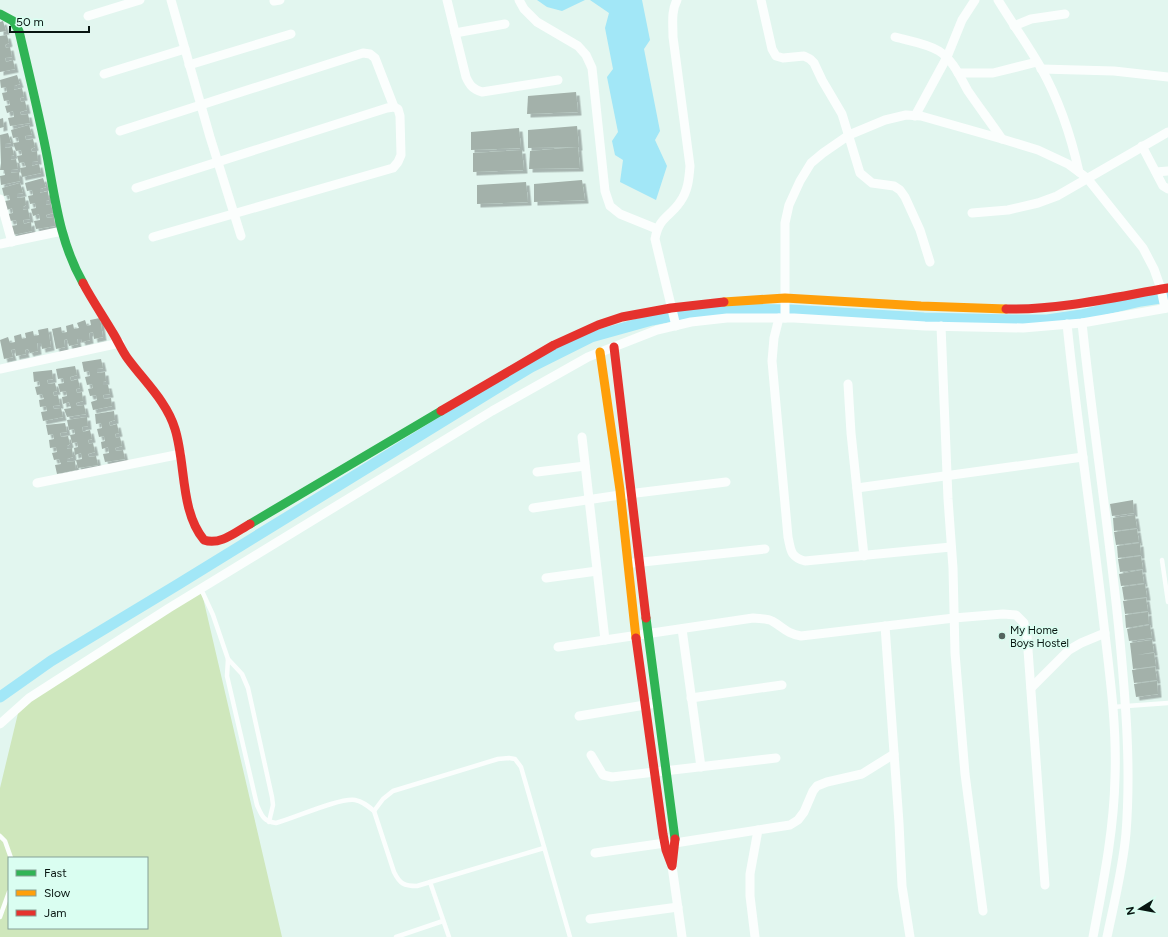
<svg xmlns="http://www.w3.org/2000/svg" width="1168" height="937" viewBox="0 0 1168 937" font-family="Figtree,sans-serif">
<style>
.green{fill:#cfe7bc;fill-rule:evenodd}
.water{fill:#a2e7f7}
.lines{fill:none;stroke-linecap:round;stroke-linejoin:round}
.canal{stroke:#a2e7f7;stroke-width:11}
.building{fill:#a3b1aa;filter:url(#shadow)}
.lane{stroke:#fbfefd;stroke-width:4.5}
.street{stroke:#fbfefd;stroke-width:9}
.fast{stroke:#30b455;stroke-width:9}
.slow{stroke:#ff9f0a;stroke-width:9}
.jam{stroke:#e5322d;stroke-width:9}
.poi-dot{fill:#54645f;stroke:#dafef1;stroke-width:1.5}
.labels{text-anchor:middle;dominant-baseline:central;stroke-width:3;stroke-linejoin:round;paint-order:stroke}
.poi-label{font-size:11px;fill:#081511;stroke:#dafef1;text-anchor:start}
</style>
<defs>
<filter id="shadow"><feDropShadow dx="3.5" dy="3.5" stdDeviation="0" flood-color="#0004"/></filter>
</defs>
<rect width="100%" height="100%" fill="#e2f6ef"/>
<path class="green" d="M201 589 282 937H0V788L20 705ZM9 858H147V928H9Z"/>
<g class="water">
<path d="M537 0H585L562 11 547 7Z"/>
<path d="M590 0H642L650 40 644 49 660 131 655 140 667 166 656 200 620 182 623 160 615 155 612 141 618 132 607 77 613 69 605 28 609 13Z"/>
</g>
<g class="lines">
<path class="canal" d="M0 697 51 661 177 585 531 367 591 337 652 320 682 314 744 309 791 310 924 318 1013 320H1047L1081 315 1141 301 1168 297"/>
</g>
<g class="building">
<path d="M3 21 6 31 0 32V22Z"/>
<path d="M7 35 9 43 5 45 6 48 10 47 12 57 5 58 6 62 13 60 15 69 0 72V36Z"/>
<path d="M17 75 20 84 14 86V90L22 88 24 97 20 98 21 102 25 101 27 110 20 112 21 115 28 114 30 123 10 126 8 118 14 117 13 111 7 113 5 106 10 105 9 100 4 101 2 93 7 92 6 87 1 88 0 80Z"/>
<path d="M576 92 578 112 527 114 528 96Z"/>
<path d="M3 118 4 127 0 128V119Z"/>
<path d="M29 125 32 135 25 136 26 140 33 139 35 147 31 149 32 152 37 151 38 161 32 162V166L39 164 41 173 22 177 20 168 26 167 24 162 19 163 17 156 22 155 21 150 16 151 13 143 19 142 18 137 13 138 11 130Z"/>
<path d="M577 126 579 147 528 148V130Z"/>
<path d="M519 128 521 148 471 150V132Z"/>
<path d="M8 133 11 143 5 144V148L12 147 14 155 11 156V160L16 159 18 169 11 170V173L19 172 20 181 1 185 0 176 5 175 4 170H0L1 163 0 135Z"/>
<path d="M578 147 580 168 529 169 530 151Z"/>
<path d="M522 150 524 170 473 172V153Z"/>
<path d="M43 178 46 187 40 189V193L48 191 49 200 46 201V205L51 204 53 213 46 215 47 218 54 217 55 226 36 229 34 221 40 220 39 214 33 216 31 209 36 208 35 203 30 204 28 196 33 195 32 190 27 191 25 183Z"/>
<path d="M582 180 585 200 534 202V184Z"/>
<path d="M526 182 528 202 477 204V185Z"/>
<path d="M20 183 23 193 17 194V198L25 197 26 205 23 207V210L28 209 30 219 23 220 24 224 31 222 32 231 13 235 11 226 17 225 16 220 10 221 8 214 13 213 12 208 7 210 5 201 10 200 9 195 4 196 2 188Z"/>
<path d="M100 318 103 337 94 339 93 332 89 333 90 340 82 342 81 339H77L78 344 69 346 67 339 64 340 65 347 56 349 52 329 61 327 62 333 67 332 66 326 73 324 74 329 79 328 77 323 85 320 87 326 91 325 90 320Z"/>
<path d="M48 328 51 347 42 349 41 343H37L38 351 30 353 28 349 25 350 26 354 16 356 15 349 11 350 13 357 4 359 0 340 8 337 10 343 15 342 14 336 21 334 22 339 26 338 25 333 33 331 34 336 39 335 38 330Z"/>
<path d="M101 359 103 368 97 369V373L105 372 106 381 103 382V385H108L110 394 103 395 104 399 111 398 112 406 93 410 91 402 97 400 96 395 90 396 88 389 93 388 92 384 87 385 85 377 90 376 89 371 84 372 82 362Z"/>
<path d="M75 366 77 375 70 377 71 381 78 379 80 388 76 389 77 393 82 392 83 401 76 403 77 406 84 405 86 414 67 417 64 409 71 408 69 402 63 404 62 397 67 396 66 391 60 392 58 384 64 383 63 378 58 379 56 369Z"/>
<path d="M52 370 53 379 47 380 48 384 55 383 57 391 53 392 54 396 58 395 60 405 53 406 54 409 61 408 63 417 43 421 41 412 47 411 46 406 40 407 39 400 44 399 42 394 37 395 35 387 40 386 39 381 34 382 33 372Z"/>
<path d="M114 411 115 420 109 422 110 426 117 424 119 433 115 434 116 438 120 437 122 446 115 448 116 451 123 450 125 459 105 462 103 454 109 453 108 447 102 449 101 442 105 441 104 436 99 437 97 429 102 428 101 423 96 424 95 414Z"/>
<path d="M87 417 88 426 82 427 83 432 90 430 92 439 88 440 89 444 93 443 95 452 88 454 89 457 96 456 98 465 78 468 76 460 82 459 81 453 75 455 74 448 78 447 77 442 72 443 70 435 75 434 74 429 69 430 67 420Z"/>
<path d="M65 423 67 432 60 433 61 437 68 436 70 444 67 446V449L72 448 73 457 67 459V462L75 461 76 470 57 474 55 465 61 464 59 459 54 460 52 453 57 452 56 447 50 448 49 440 54 439 53 434 48 435 46 425Z"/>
<path d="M1133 500 1134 513 1112 516 1110 504Z"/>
<path d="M1135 515 1137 528 1114 531 1113 518Z"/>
<path d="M1137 529 1139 542 1116 545 1114 532Z"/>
<path d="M1140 543 1141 555 1118 558 1117 546Z"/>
<path d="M1141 556 1143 569 1120 572 1118 559Z"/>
<path d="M1142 570 1144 583 1121 586 1119 574Z"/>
<path d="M1145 584 1147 597 1124 600 1122 587Z"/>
<path d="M1146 598 1148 611 1125 614 1123 601Z"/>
<path d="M1148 612 1149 624 1126 628 1125 615Z"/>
<path d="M1150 625 1152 638 1129 641 1127 629Z"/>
<path d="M1152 640 1154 652 1137 655 1154 653 1156 666 1133 669 1130 643Z"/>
<path d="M1155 667 1157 680 1134 683 1132 670Z"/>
<path d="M1157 681 1158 694 1136 697 1134 684Z"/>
</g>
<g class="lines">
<g class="lane">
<path d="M1162 560 1168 602"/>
<path d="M201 589 213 615 228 659 242 674 248 688 272 797 273 805 269 822"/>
<path d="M228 659 227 676 257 805C262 816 263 821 276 823 295 818 338 798 355 800 362 801 368 806 374 811L394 872C400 884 404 886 417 886L544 848"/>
<path d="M1113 707 1168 703"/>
<path d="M374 811 383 799 393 791 498 759 509 758 515 759 521 767 570 937"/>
<path d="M0 836 5 841 11 858"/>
<path d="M430 882 449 937"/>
<path d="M0 917 9 892"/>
<path d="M396 937 443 921"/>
</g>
<g class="street">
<path d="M171 0 210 137 241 236"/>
<path d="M447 0 466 77C470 86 473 89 482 92L558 80"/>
<path d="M519 0 524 9 537 22 578 46 586 55 592 68 605 191 610 206 620 214 657 229"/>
<path d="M761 0 772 49 776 56 783 58 804 56 810 59 814 63 822 80 842 114 860 173 872 183 894 186 900 190 905 197 920 230 930 262"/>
<path d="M998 0C1012 23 1028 45 1041 68 1059 100 1071 136 1079 172"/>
<path d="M274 1 280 0"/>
<path d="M88 16 140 0"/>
<path d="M1014 26 1031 19 1065 14"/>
<path d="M455 33 505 24"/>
<path d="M895 37C909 41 926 43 939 51 953 60 960 77 968 91 979 107 991 123 1002 139"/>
<path d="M189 65 291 34"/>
<path d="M1041 69 1114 71 1168 77"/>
<path d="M958 73H993L1037 62"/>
<path d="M104 74 185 49"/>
<path d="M915 116 947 57 962 20 975 0"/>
<path d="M120 131 363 53 370 54 375 58 394 107"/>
<path d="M1142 146 1163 186 1168 189"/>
<path d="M1156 172 1168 171"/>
<path d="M136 188 387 108 394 107 398 109 400 116 401 155 398 162 393 168 153 237"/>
<path d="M0 199 12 242"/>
<path d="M972 213 1008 210 1038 203 1057 196 1168 132"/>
<path d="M0 244 62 231"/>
<path d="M779 318 774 338 772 361 788 537C791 550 790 557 805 561L951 547"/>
<path d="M785 318V223L789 205 800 181 811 163 823 153 849 135 885 120 906 115 921 116 1002 139 1038 150 1068 164 1087 178 1143 248 1154 269 1161 289 1165 308"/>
<path d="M1082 323C1093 429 1110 534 1120 641 1126 705 1131 769 1126 833 1123 868 1114 903 1107 937"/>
<path d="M1067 324C1077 422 1092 519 1103 617 1109 670 1117 723 1115 777 1114 831 1103 884 1093 937"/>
<path d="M676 326 655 239C659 217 669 218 680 202 688 191 689 179 690 166L673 37C673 24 671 11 677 0"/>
<path d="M941 326 948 499 953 568 955 653 965 774 983 911"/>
<path d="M0 369 120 343"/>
<path d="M848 384 851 433 864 556"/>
<path d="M582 437 605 640"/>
<path d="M537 472 585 466"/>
<path d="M37 483 181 454"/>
<path d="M857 488C932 477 1008 468 1083 457"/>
<path d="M533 508 620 495 726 482"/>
<path d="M633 563 765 549"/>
<path d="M546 578 597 571"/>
<path d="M885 626 899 823 902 886 910 937"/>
<path d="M682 629 701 767"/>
<path d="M558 647 753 618C759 619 767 618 772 621 783 627 787 634 801 636L954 618 1003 614 1016 615 1024 623 1027 636 1045 885"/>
<path d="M1031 688 1069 650 1081 643 1105 633"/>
<path d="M691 698 782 685"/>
<path d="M579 716 651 704"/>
<path d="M0 724 29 698 169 608 492 411 588 357 657 330 691 322 727 318H794L925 326 1023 328 1082 323 1168 308"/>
<path d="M591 755 603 775 612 777 776 758"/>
<path d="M595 853 665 843H675L790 825 798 820 804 812 813 791 817 786 827 782 862 774 894 754"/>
<path d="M672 866 682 937"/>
<path d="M590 919 678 907"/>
<path d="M755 937 750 896V874L758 830"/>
</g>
<g class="fast">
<path d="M0 14 13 21 19 31C29 74 40 118 48 161 56 205 61 244 83 283"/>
<path d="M250 524 441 411"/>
<path d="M646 618 675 839"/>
</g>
<g class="slow">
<path d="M724 302 785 298 921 306 1006 309"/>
<path d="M600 352 620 490 636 638"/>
</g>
<g class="jam">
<path d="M83 283C92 300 103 316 113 333 118 341 122 351 128 359 145 382 167 402 175 429 186 464 180 511 204 540 220 546 237 531 250 524"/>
<path d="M1006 309C1060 310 1115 297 1168 288"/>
<path d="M614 347 646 618"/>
<path d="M441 411 554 345 598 325 622 317 671 308 724 302"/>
<path d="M636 638 663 834 666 850 672 866 675 839"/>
</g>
</g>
<circle class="poi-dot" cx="1002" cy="636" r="4"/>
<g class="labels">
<g class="poi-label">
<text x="1010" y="630">My Home<tspan x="1010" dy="13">Boys Hostel</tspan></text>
</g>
</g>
<rect x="8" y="857" width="140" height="72" fill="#dafef1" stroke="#86a197"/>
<rect x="16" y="870" width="20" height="6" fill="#30b455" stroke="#86a197"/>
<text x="44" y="877" font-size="12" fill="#081511">Fast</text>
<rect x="16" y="890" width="20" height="6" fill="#ff9f0a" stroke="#86a197"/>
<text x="44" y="897" font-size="12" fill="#081511">Slow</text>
<rect x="16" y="910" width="20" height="6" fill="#e5322d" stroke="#86a197"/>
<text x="44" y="917" font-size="12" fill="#081511">Jam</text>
<g transform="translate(1140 909) rotate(259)" stroke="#dafef1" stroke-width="3" paint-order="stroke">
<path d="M0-3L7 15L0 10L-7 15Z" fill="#081511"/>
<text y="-6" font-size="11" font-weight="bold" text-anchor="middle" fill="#081511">N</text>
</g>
<path d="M10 26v6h79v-6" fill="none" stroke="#081511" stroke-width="2"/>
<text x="16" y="26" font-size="12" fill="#081511" stroke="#dafef1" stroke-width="3" paint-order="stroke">50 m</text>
</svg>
